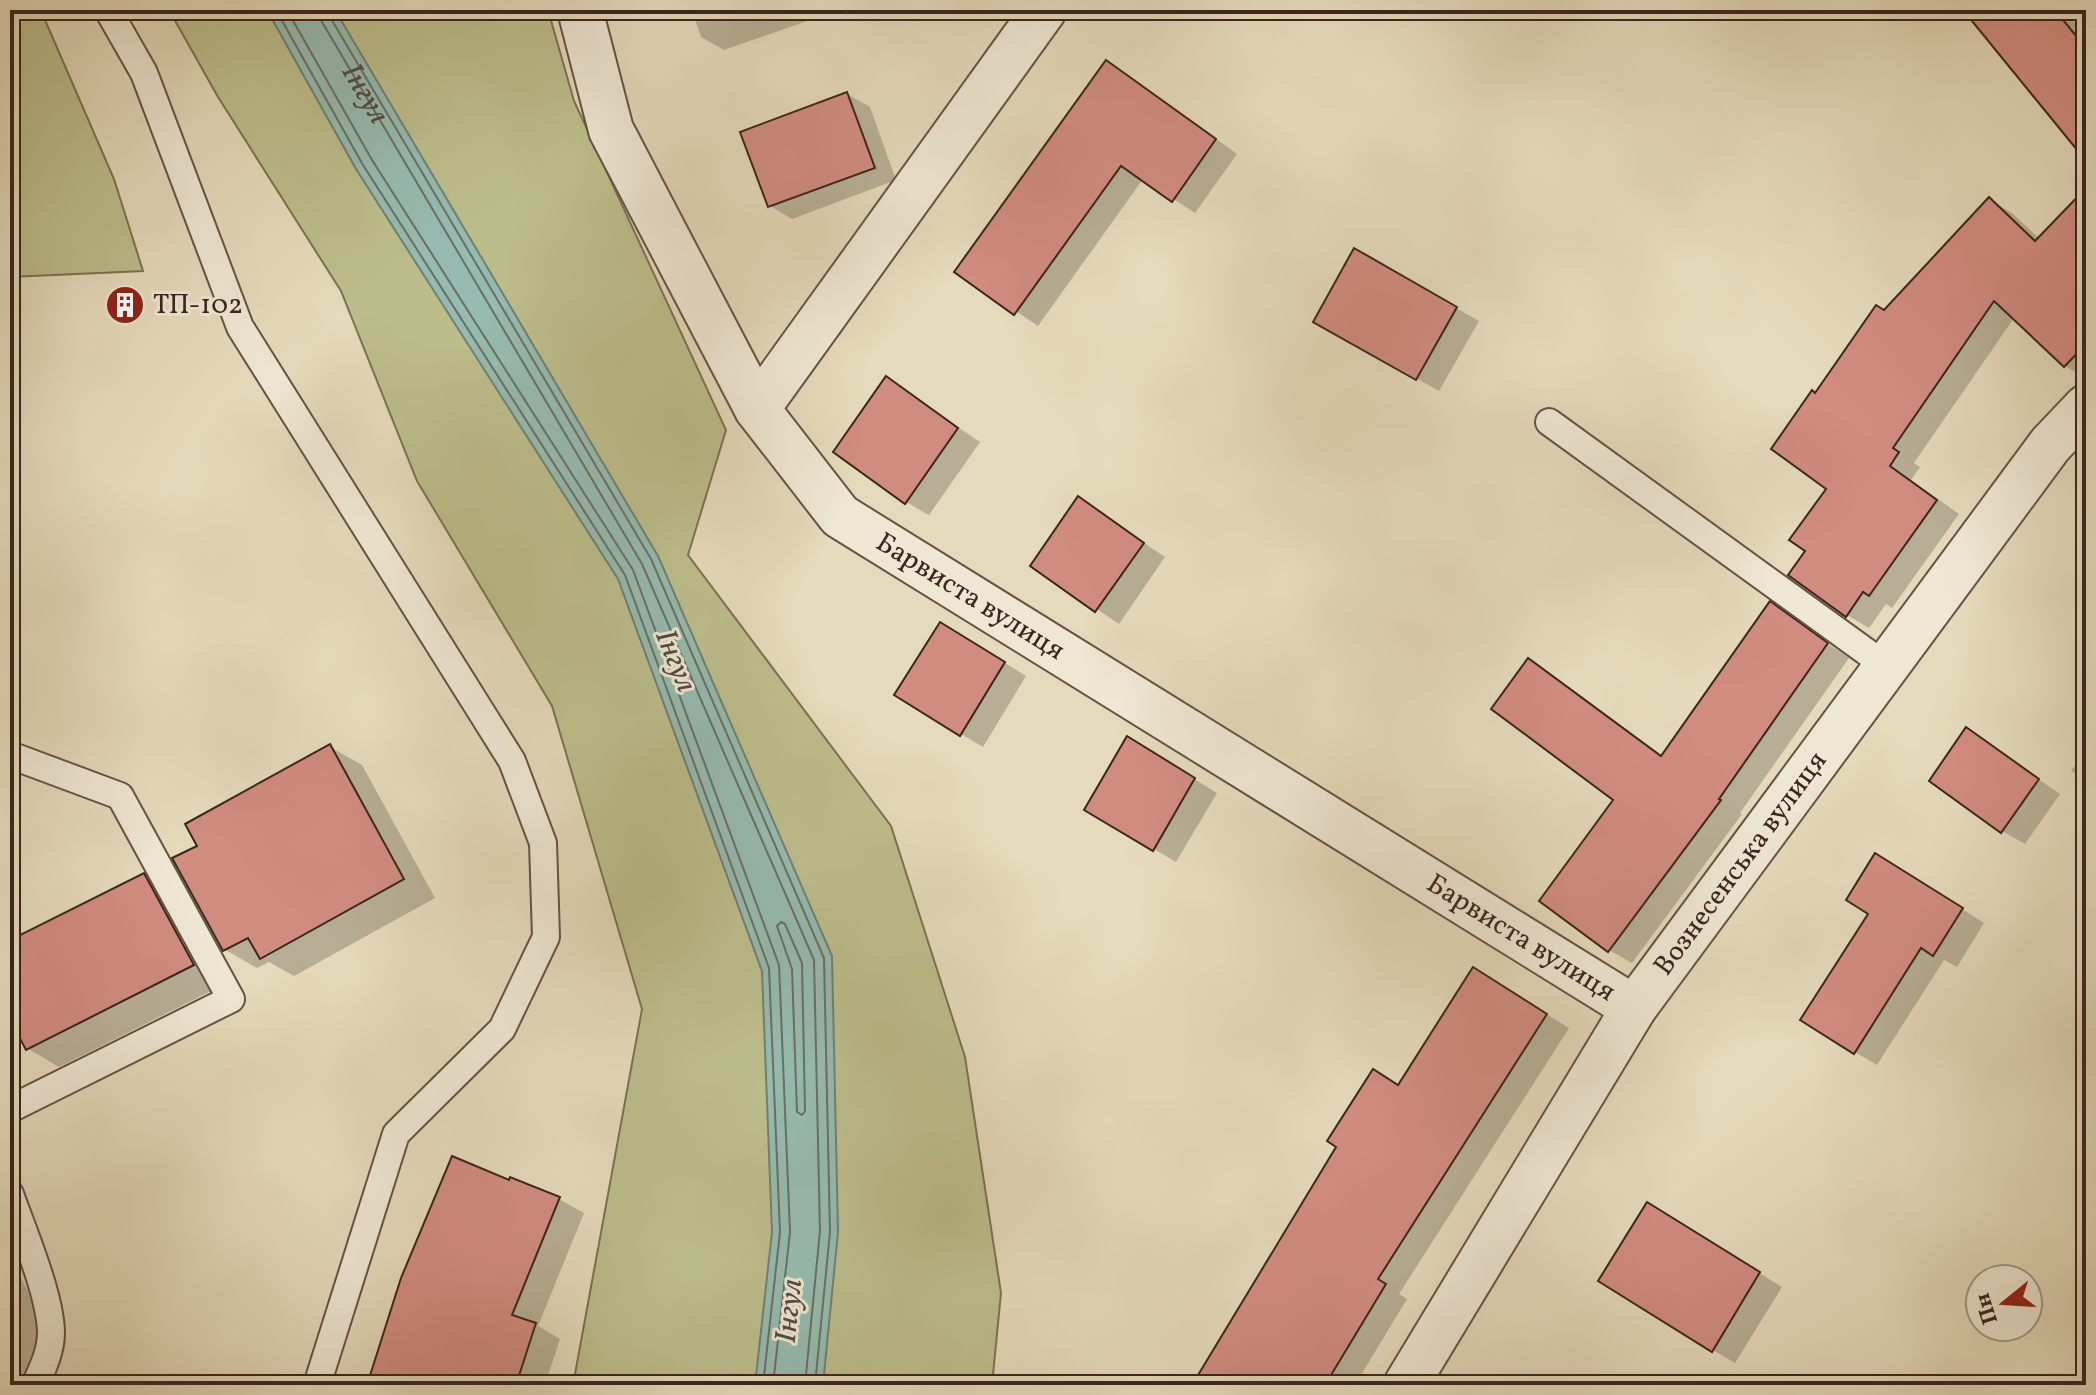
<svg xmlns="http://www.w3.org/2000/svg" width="2096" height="1395" viewBox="0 0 2096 1395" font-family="Vollkorn,serif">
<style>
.green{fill:#bcbd8b;stroke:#7c7154;stroke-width:2}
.water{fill:#96bbb0;stroke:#727f75;stroke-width:2}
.shadow{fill:#0003}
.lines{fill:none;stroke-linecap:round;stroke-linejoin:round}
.shore{stroke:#687066;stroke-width:2}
.building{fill:#d18c80;stroke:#3b251c;stroke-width:2}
.lane-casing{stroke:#665244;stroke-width:30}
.street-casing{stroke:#665244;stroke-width:48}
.lane{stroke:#eee7d3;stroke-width:26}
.street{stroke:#eee7d3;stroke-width:44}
.labels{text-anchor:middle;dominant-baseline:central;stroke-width:6;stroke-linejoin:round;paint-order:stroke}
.poi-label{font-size:28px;fill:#3b251c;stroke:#eee7d3;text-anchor:start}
.street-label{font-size:28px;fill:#3b251c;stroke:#eee7d3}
.water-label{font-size:30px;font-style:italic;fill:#524a41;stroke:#eee7d3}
</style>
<rect width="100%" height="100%" fill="#e5dabb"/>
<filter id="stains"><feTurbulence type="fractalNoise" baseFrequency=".0025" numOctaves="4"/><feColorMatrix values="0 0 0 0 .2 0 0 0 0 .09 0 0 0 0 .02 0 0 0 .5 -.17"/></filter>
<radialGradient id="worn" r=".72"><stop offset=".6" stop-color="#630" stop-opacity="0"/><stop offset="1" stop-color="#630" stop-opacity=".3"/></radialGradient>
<g class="green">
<path d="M10 10H39L45 20 114 179 143 271 10 277Z"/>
<path d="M169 10H548L574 101 726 430 688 555 891 826 965 1057 1001 1293 992 1385H573L642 1009 552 706 417 481 341 291 218 97Z"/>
</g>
<path class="water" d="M267 10H335L658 556 832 956 838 1232 823 1385H755L772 1232 762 971 618 579 356 169Z"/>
<g class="shadow">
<path d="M692 10H809L813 19 724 50 701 37Z"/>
<path d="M1965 10H2065L2086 36V152Z"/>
<path d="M1107 63 1129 76 1237 154 1195 213 1143 179 1038 326 957 272Z"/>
<path d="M847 94 870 107 896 180 792 219 770 206Z"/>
<path d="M1990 200 2012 213 2040 239 2086 222V378L2065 366 2014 318 1914 463 1920 467 1911 480 1959 514 1892 608 1886 604 1869 628 1847 615 1808 550 1828 489 1816 395 1884 312Z"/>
<path d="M1355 251 1479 321 1439 391 1316 321Z"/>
<path d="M887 379 980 442 929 515 906 502Z"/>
<path d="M1079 499 1165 557 1119 624 1032 565Z"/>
<path d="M1770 604 1849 658 1740 813 1742 814 1632 963 1609 950 1542 901 1616 800 1529 661 1551 674 1664 757Z"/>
<path d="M963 637 1026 676 983 747 961 734Z"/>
<path d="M1967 730 2060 794 2025 844 2002 831Z"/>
<path d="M330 747 362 765 435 898 294 976 269 962 257 968 224 949 200 847Z"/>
<path d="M1150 752 1217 793 1176 862 1086 809Z"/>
<path d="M2086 755V785L2071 770Z"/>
<path d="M1898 868 1984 923 1957 967 1944 960 1877 1065 1855 1052Z"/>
<path d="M144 875 176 894 225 984 59 1067 27 1048 10 1015V942Z"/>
<path d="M1496 983 1569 1028 1399 1294 1407 1299 1355 1385H1195L1399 1087Z"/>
<path d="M559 1199 584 1213 538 1326 560 1339 545 1385H369Z"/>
<path d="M1670 1218 1782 1287 1735 1363 1713 1350Z"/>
<path d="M10 1256 60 1355 10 1380Z"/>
</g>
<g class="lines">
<g class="shore">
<path d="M276 10 363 165 625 575 769 968 780 1232 763 1385"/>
<path d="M287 10 372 160 633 570 779 965 790 1232 773 1385"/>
<path id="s1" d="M319 10 322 22 642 564 814 960 820 1231 805 1385"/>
<path d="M329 10 330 17 651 559 824 958 830 1232 815 1385"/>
<path d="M781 922 785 924 802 963 805 1111 802 1115 797 1112 792 969 777 926Z"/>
</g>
</g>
<g class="building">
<path d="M1963 10H2055L2086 48V161Z"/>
<path d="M1106 60 1216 139 1172 202 1121 166 1014 315 954 272Z"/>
<path d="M847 92 875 168 768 207 740 132Z"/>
<path d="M2086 188V344L2064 367 1994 301 1893 448 1899 452 1890 466 1937 500 1869 596 1863 592 1846 617 1788 575 1805 551 1789 540 1826 489 1771 449 1812 390 1815 393 1876 305 1884 310 1989 197 2035 241Z"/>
<path d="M1354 248 1457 307 1416 380 1313 322Z"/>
<path d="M886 376 958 428 905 504 833 452Z"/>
<path d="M1078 496 1144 543 1095 612 1030 566Z"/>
<path d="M1770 601 1828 643 1719 799 1721 800 1608 952 1539 901 1613 800 1491 709 1528 658 1661 756Z"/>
<path d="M940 622 1005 662 960 736 894 695Z"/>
<path d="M1966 727 2039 779 2001 833 1929 781Z"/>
<path d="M1127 736 1195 778 1153 851 1084 810Z"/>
<path d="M330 744 404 879 260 959 248 938 223 951 172 858 197 846 185 824Z"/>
<path d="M1875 853 1963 908 1933 956 1921 948 1854 1054 1800 1020 1868 914 1846 900Z"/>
<path d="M144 873 194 965 26 1050 10 1019V940Z"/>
<path d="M1473 967 1547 1014 1378 1279 1386 1284 1325 1385H1192L1336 1147 1327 1141 1373 1069 1398 1085Z"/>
<path d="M452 1156 509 1180 510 1177 560 1197 512 1315 536 1323 516 1385H367L401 1278Z"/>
<path d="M1647 1202 1760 1272 1712 1352 1598 1281Z"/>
</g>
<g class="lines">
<g class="lane-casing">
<g id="lane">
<path d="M108 10 144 73 240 327 512 761 543 843 546 937 502 1029 396 1134 317 1385"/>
<path d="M1549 422 1886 666"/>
<path d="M10 755 120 796 231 999 10 1109"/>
<path d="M10 1194C23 1231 50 1294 51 1332 51 1351 43 1368 35 1385"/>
</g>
</g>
<g class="street-casing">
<g id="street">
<path d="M580 10 611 130 757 409"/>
<path id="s2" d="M1044 10 757 409 840 516 1634 1008"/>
<path id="s3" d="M1406 1385 1634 1008 2050 445 2086 407"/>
</g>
</g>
<use href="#lane" class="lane"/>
<use href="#street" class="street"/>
</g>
<defs>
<g id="building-disc" transform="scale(2)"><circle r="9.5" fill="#8f2418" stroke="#eee7d3"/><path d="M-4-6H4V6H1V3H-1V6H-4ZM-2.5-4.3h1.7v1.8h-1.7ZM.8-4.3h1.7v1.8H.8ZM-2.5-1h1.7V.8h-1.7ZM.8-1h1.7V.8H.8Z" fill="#fff"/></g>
</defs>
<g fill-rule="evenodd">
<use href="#building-disc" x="125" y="305"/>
</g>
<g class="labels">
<g class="poi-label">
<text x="153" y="305">ТП-102</text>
</g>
<g class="street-label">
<text stroke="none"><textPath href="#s2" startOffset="780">Барвиста вулиця</textPath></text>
<text stroke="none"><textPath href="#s3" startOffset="620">Вознесенська вулиця</textPath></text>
<text stroke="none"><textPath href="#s2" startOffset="1428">Барвиста вулиця</textPath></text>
</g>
<g class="water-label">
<text stroke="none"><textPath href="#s1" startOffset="96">Інгул</textPath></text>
<text transform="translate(675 661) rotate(68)">Інгул</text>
<text transform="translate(790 1311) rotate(-84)">Інгул</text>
</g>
</g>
<rect width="2096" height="1395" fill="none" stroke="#e5dabb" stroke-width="40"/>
<rect x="12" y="12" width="2072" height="1371" fill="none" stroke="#3b251c" stroke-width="4"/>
<rect x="20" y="20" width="2056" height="1355" fill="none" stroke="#3b251c" stroke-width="2"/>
<g transform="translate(2004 1303) rotate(252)"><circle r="38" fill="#eee7d3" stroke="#a6998a" stroke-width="2"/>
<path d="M0-6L14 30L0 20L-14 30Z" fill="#8f2418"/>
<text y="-12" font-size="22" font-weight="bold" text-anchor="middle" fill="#3b251c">Пн</text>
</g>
<rect width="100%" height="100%" filter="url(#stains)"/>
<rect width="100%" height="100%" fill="url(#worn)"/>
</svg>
